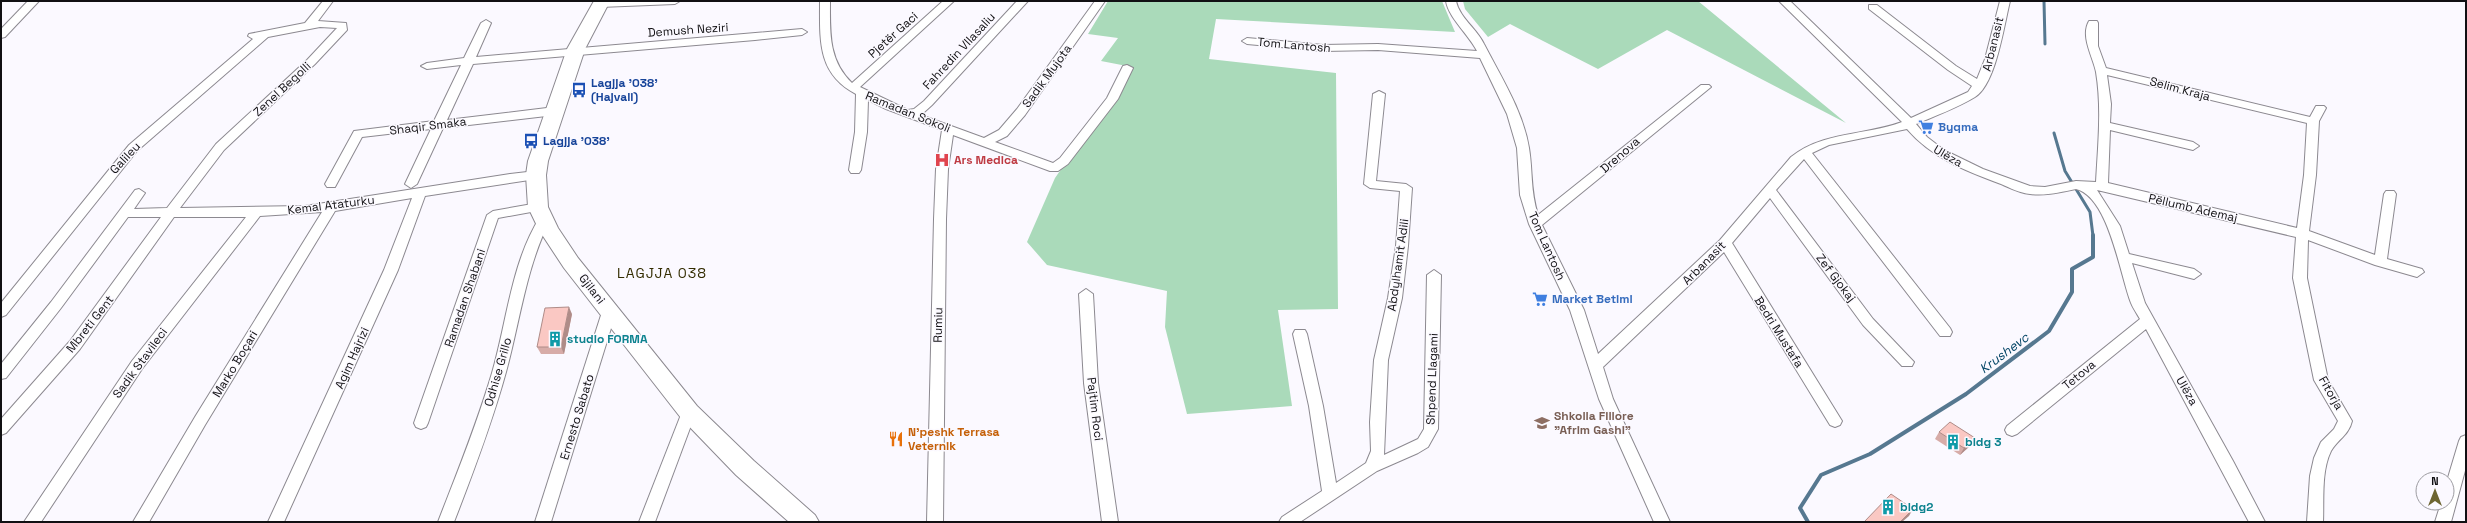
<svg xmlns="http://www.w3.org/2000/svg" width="2467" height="523" viewBox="0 0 2467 523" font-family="'Space Grotesk',sans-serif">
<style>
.green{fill:#aadaba}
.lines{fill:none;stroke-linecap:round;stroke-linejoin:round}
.stream-far1{stroke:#567890;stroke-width:3}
.stream{stroke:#567890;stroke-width:4}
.minor-casing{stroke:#8c8990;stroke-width:2}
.primary-casing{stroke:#8c8990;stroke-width:2}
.minor{fill:#fff;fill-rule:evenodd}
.primary{fill:#fff;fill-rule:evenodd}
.wall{fill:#d7aca8}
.shaded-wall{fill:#af8c88}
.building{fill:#fac8c3;stroke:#af8c88}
.labels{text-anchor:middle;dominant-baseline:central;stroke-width:3;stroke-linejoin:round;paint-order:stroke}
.street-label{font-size:12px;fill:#111013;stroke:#fbf9ff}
.transit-label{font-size:12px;font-weight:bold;fill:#164399;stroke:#fbf9ff;text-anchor:start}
.shop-label{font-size:12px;font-weight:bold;fill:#366cbe;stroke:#fbf9ff;text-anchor:start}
.health-label{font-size:12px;font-weight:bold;fill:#be3a42;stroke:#fbf9ff;text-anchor:start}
.culture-label{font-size:12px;font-weight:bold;fill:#0d838f;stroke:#fbf9ff;text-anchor:start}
.education-label{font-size:12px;font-weight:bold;fill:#785e54;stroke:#fbf9ff;text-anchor:start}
.food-label{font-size:12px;font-weight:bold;fill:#c56008;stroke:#fbf9ff;text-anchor:start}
.water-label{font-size:13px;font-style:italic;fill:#014364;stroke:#fbf9ff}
.quarter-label{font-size:14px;letter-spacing:1px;fill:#332c01;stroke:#fbf9ff}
</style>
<rect width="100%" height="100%" fill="#fbf9ff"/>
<g class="green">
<path d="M1108 1H1442L1455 32 1216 19 1209 59 1336 73 1338 309 1278 310 1292 406 1187 414 1165 327 1167 291 1047 265 1027 242 1055 178 1132 67 1101 61 1118 38 1088 34Z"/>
<path d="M1463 1H1698L1846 123 1667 30 1598 69 1510 24 1488 37 1465 9Z"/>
</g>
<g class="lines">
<g class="stream-far1">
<path d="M2044 1 2045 44"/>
<path d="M2054 133 2065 171 2090 212 2093 236"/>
</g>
<path class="stream" d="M1808 522 1800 508 1821 475 1870 454 1966 394 2049 331 2072 292V269L2093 257V235"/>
<g class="minor-casing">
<g id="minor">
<path d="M28 1H39L5 37 1 38V29Z"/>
<path d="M323 1H333L318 21 346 23 347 30 315 64 224 150 180 208 305 206 510 174 536 171 542 175 536 179 425 196 398 270 284 522H268L384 270 412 198 335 211 205 425 149 522H133L195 417 322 212 260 216 142 369 41 522H24L132 361 246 217H174L80 349 6 433 1 435V419L70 341 161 217H128L61 308 6 378 1 379V364L51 302 135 190 139 189 145 193 134 209 167 208 216 144 307 60 337 28 320 27 268 37 137 151 6 315 1 317V303L129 145 253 39 248 36 249 34 305 23Z"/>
<path d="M599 1H680L675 4 600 7 595 4Z"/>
<path d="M820 1H830C830 32 828 60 852 83L943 1H954L860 87 908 110 914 109 924 101 1017 1H1028L932 105 921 115 984 138 999 130 1017 109 1095 1H1105L1025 115 1007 136 995 142 1053 163 1060 158 1107 98 1123 66 1127 65 1133 68 1118 99 1068 164 1058 171H1050L953 135 948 169 946 219 943 522H927L934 219 936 169 942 130 886 109 868 100 867 132 861 170 859 173H851L849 170 855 132 856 94C817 74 820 40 820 1Z"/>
<path d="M1446 1H1456C1459 17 1477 29 1484 44 1501 77 1523 111 1529 148 1533 172 1530 190 1538 215L1701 85H1709L1711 87 1542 225 1584 310 1598 354 1720 240 1791 157C1824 131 1864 136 1902 122L1779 1H1790L1911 118 1968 92 1972 86 1948 70 1869 9V5H1877L1956 66 1977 79 1985 59 2000 1H2010C2004 25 1996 84 1975 97 1957 108 1935 116 1916 124L1927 137 1944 150 1983 169 2030 186 2045 187 2076 181 2096 182C2098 145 2102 108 2096 72 2093 57 2080 36 2089 21H2097L2098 23V46L2106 68 2310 117 2316 106H2324L2326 108 2319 121 2316 175 2309 231 2375 255 2384 194 2386 191H2394L2396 194 2387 259 2422 269 2424 272 2417 277 2375 265 2308 240 2307 278 2328 380 2352 421C2349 435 2337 440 2331 451 2321 471 2324 500 2323 522H2307L2310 476 2314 458 2321 442 2334 429 2338 421 2314 380 2293 278 2296 237 2097 190 2120 226 2129 254 2194 269 2201 274 2194 279 2132 263 2145 303 2233 461 2265 522H2249L2146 329 2017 434 2012 436 2007 434 2005 430 2007 426 2140 319C2137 314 2133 308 2131 303 2120 275 2109 197 2076 189 2061 192 2046 196 2030 194 2020 193 2010 188 2001 184 1966 171 1932 158 1907 129L1829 145 1812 153 1950 328 1952 332 1950 336H1940L1804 159 1776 190 1873 319 1914 362 1912 366H1902L1863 325 1770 198 1732 243 1842 421 1840 425 1835 427 1830 425 1724 252 1603 367 1613 399 1670 522H1654L1599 399 1570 310 1529 224 1520 195 1517 148 1507 114 1480 58 1378 50 1323 51 1247 44 1242 41 1247 38 1323 45 1378 44 1477 51C1469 35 1448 17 1446 1ZM2107 75 2307 123 2304 175 2297 228 2108 183 2110 130 2193 150 2199 146 2193 142 2110 123 2111 104Z"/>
<path d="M486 20 491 23 476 57 802 29 807 32 802 35 755 40 473 64 447 120 555 107 561 111 555 115 443 128 417 184 411 188 405 184 431 129 362 137 335 187H327L325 184 354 131 434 121 461 65 427 69 421 66 427 63 464 58 481 23Z"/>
<path d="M1379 91 1385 94 1376 181 1406 184 1412 188 1408 246 1402 298 1388 360 1384 455 1418 439 1424 429 1427 275 1434 270 1441 275 1438 429 1428 447 1418 453 1377 471 1300 522H1279L1282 517 1322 491 1309 406 1293 334 1295 330H1305L1307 334 1323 406 1336 483 1366 463 1371 451 1370 422 1374 360 1388 298 1396 246 1400 191 1370 188 1364 184 1373 94Z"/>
<path d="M538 203 542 204 544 207 542 210 498 218 428 423 426 427 421 429 416 427 414 423 487 215 493 211Z"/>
<path d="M544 216 550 220C526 267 520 321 506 372 492 423 473 473 454 522H438C457 473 477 424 492 373 507 322 511 263 540 217Z"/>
<path d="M1086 289 1093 294 1098 383 1118 522H1102L1084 383 1079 294Z"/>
<path d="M609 307 614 309 616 312 551 522H535L602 312 604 309Z"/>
<path d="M689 406 694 408 696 412 655 522H639L682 412 684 408Z"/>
<path d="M2466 435V467L2451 522H2435L2441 503H2447V481L2459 441 2461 437Z"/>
</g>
</g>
<g class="primary-casing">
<path id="primary" d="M594 1H610L585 49 548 161 546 175 548 207 558 228 578 258 697 406 754 461 815 515 819 522H789L736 475 681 418 564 268 539 230 528 207 526 175 528 161 567 49Z"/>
</g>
<use href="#minor" class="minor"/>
<use href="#primary" class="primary"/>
</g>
<g class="wall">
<path d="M572 314 564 354H541L537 347Z"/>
<path d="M1939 432 1971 445 1960 455 1935 439Z"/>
</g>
<g class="shaded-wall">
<path d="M569 307 572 314 564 354 561 347Z"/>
<path d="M1975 438 1971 445 1960 455 1964 448Z"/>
<path d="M1913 509 1909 516 1902 522H1900Z"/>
</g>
<g class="building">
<path d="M569 307 561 347H537L545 308Z"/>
<path d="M1950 422 1975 438 1964 448 1939 432Z"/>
<path d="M1891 494 1913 509 1900 522H1864Z"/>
</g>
<defs>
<g id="bus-bare" transform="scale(1.2)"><path d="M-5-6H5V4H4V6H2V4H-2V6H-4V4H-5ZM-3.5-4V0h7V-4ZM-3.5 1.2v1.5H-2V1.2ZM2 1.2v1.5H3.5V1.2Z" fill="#1a4fb4" stroke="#fbf9ff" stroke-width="2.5" paint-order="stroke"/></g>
<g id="supermarket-bare" transform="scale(1.2)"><path d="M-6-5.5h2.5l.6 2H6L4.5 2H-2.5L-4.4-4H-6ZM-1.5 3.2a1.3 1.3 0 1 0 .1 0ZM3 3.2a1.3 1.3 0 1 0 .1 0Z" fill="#3f7fe0" stroke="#fbf9ff" stroke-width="2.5" paint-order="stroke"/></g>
<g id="hospital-bare" transform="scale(1.2)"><path d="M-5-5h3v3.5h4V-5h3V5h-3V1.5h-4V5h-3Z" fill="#e0444e" stroke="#fbf9ff" stroke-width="2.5" paint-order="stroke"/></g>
<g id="building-bare" transform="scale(1.2)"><path d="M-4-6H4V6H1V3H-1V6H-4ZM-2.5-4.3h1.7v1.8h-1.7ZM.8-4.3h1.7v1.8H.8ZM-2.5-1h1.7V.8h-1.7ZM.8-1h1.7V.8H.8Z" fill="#0f9aa8" stroke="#fbf9ff" stroke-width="2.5" paint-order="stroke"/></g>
<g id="school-bare" transform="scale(1.2)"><path d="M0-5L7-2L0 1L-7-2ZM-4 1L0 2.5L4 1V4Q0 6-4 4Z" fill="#8d6e63" stroke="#fbf9ff" stroke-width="2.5" paint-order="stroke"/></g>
<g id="restaurant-bare" transform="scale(1.2)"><path d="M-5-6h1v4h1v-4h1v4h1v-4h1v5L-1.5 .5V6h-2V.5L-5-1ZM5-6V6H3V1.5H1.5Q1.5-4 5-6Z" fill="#e8710a" stroke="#fbf9ff" stroke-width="2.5" paint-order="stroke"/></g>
</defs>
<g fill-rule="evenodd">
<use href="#bus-bare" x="579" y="90"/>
<use href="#supermarket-bare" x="1926" y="127"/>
<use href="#bus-bare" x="531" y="141"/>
<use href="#hospital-bare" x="942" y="160"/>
<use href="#supermarket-bare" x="1540" y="299"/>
<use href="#building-bare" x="555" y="339"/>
<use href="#school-bare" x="1542" y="423"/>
<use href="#restaurant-bare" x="896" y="439"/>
<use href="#building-bare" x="1953" y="442"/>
<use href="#building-bare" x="1888" y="507"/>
</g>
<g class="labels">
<g class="street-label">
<text transform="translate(688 30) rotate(-4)">Demush Neziri</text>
<text transform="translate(893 35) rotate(-42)">Pjetër Gaci</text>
<text transform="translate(1993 44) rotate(-76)">Arbanasit</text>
<text transform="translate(1294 45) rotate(5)">Tom Lantosh</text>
<text transform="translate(959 51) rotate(-47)">Fahredin Vllasaliu</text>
<text transform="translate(1047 76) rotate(-54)">Sadik Mujota</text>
<text transform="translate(282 89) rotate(-43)">Zenel Begolli</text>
<text transform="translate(2180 89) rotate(15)">Selim Kraja</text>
<text transform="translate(908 112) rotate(22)">Ramadan Sokoli</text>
<text transform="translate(428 126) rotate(-7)">Shaqir Smaka</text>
<text transform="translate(1620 155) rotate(-41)">Drenova</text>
<text transform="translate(1948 156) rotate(30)">Ulëza</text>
<text transform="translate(125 158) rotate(-47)">Galileu</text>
<text transform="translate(331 205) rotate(-7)">Kemal Ataturku</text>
<text transform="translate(2193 208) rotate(13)">Pëllumb Ademaj</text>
<text transform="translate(1547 246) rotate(66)">Tom Lantosh</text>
<text transform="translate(1704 263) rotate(-45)">Arbanasit</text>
<text transform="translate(1398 265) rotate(-82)">Abdylhamit Adili</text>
<text transform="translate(1836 278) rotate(53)">Zef Gjokaj</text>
<text transform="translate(592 289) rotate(52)">Gjilani</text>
<text transform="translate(465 298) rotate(-71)">Ramadan Shabani</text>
<text transform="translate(90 324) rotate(-52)">Mbreti Gent</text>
<text transform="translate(938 325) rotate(-89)">Rumiu</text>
<text transform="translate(1779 332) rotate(58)">Bedri Mustafa</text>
<text transform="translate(352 358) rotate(-66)">Agim Hajrizi</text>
<text transform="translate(140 363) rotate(-54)">Sadik Stavileci</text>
<text transform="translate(235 364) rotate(-59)">Marko Boçari</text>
<text transform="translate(498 372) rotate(-74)">Odhise Grillo</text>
<text transform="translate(2079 375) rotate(-39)">Tetova</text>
<text transform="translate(1432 379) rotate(-88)">Shpend Llagami</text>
<text transform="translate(2187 391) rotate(60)">Ulëza</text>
<text transform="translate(2331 393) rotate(60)">Fitorja</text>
<text transform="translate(1095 409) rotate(83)">Pajtim Roci</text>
<text transform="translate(577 417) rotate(-73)">Ernesto Sabato</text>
</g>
<g class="transit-label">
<text x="591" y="83">Lagjja '038'<tspan x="591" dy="14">(Hajvali)</tspan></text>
<text x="543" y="141">Lagjja '038'</text>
</g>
<g class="shop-label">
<text x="1938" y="127">Byqma</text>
<text x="1552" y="299">Market Betimi</text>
</g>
<g class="health-label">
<text x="954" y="160">Ars Medica</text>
</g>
<g class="culture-label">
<text x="567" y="339">studio FORMA</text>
<text x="1965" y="442">bldg 3</text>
<text x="1900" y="507">bldg2</text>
</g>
<g class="education-label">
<text x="1554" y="416">Shkolla Fillore<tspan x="1554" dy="14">"Afrim Gashi"</tspan></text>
</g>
<g class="food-label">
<text x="908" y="432">N'peshk Terrasa<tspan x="908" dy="14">Veternik</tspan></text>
</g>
<g class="water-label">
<text transform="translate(2004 353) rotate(-37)">Krushevc</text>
</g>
<g class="quarter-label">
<text x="662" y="273">LAGJJA 038</text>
</g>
</g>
<rect width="2467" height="523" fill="none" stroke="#111013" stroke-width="4"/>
<g transform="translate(2435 491)"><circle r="19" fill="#fbf9ff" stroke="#9d9ca1"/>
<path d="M0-3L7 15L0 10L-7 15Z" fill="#6d6531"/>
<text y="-6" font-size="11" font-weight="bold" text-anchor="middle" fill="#111013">N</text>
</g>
</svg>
